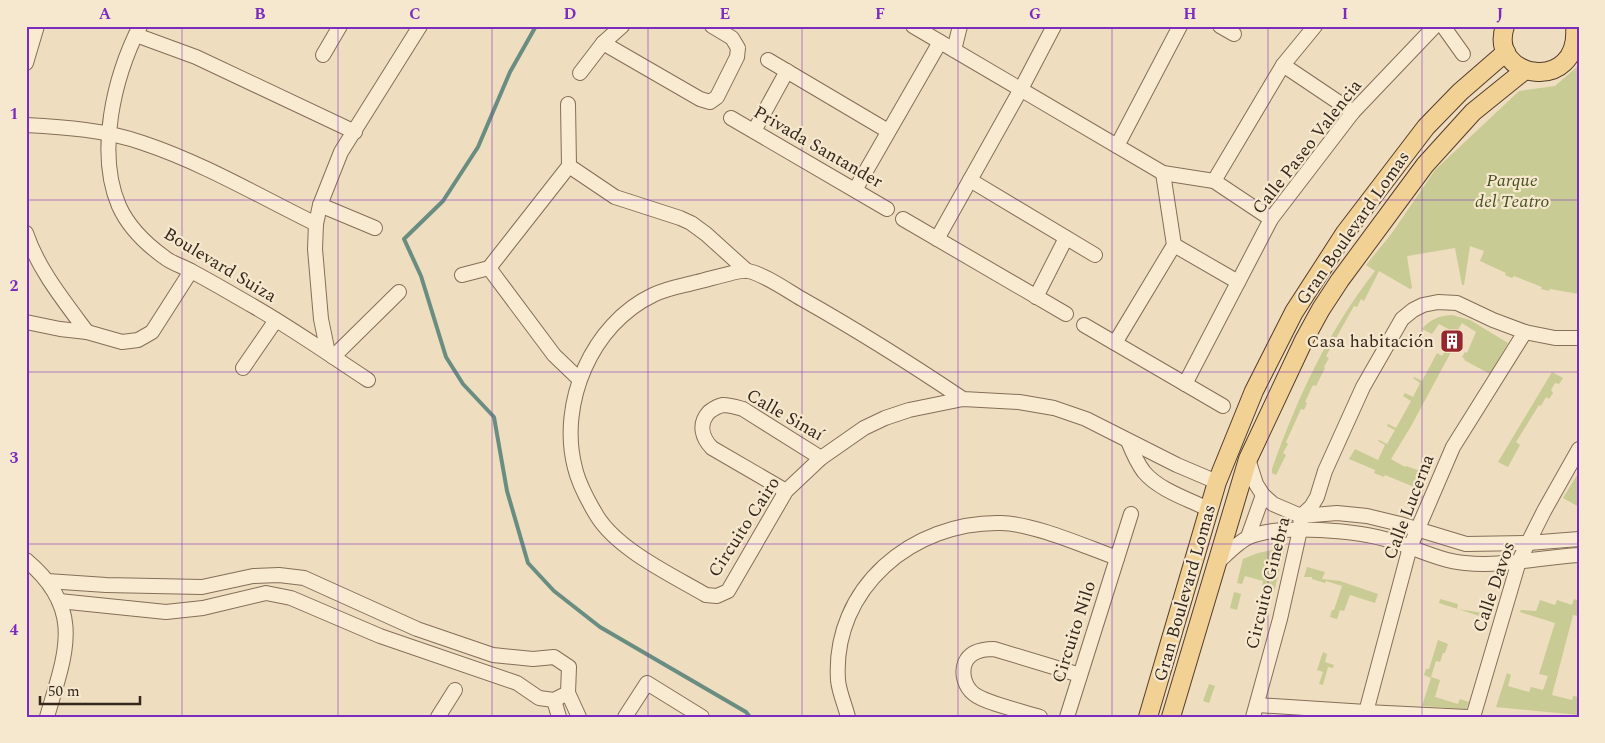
<svg xmlns="http://www.w3.org/2000/svg" width="1605" height="743" viewBox="0 0 1605 743" font-family="Spectral,serif">
<style>
.green{fill:#c8cb93}
.lines{fill:none;stroke-linecap:round;stroke-linejoin:round}
.stream{stroke:#6a8d82;stroke-width:4}
.minor-casing{stroke:#866e57;stroke-width:16}
.major-casing{stroke:#543c2c;stroke-width:20}
.minor{stroke:#f9ebd2;stroke-width:14}
.major{stroke:#f2d195;stroke-width:18}
.grid{fill:none;stroke:#7b2cbf;stroke-width:1;stroke-opacity:0.55}
.labels{text-anchor:middle;dominant-baseline:central;stroke-width:4.5;stroke-linejoin:round;paint-order:stroke}
.street-label{font-size:18px;fill:#35271c;stroke:#f5e8ce}
.park-label{font-size:18px;font-style:italic;fill:#485222;stroke:#f5e8ce}
.poi-label{font-size:18px;fill:#35271c;stroke:#f5e8ce;text-anchor:end}
.neatline{fill:none;stroke:#7b2cbf;stroke-width:2}
.grid-label{font-size:16px;text-anchor:middle;font-weight:bold;fill:#7b2cbf}
</style>
<rect width="100%" height="100%" fill="#eeddbf"/>
<g class="green">
<path d="M1579 65V294L1550 289 1549 291 1541 289 1542 287 1514 276 1512 278 1505 275 1506 273 1480 261 1484 251 1470 246 1464 285H1462L1455 248 1407 256 1412 288 1410 289 1379 271 1364 301 1361 299 1357 307 1354 306 1326 356 1329 358 1324 367 1325 368 1316 386 1313 385 1305 402 1307 403 1304 410 1301 409 1286 442 1288 444 1283 453 1286 455 1276 475 1272 473V469C1297 398 1329 330 1375 271L1366 265 1392 233 1435 170 1519 91 1555 86Z"/>
<path d="M1452 315 1470 320 1508 343 1490 374 1464 360 1465 359 1462 357 1465 352 1467 353 1476 332 1462 323 1456 333 1439 324 1432 334 1422 329C1431 319 1438 316 1452 315Z"/>
<path d="M1446 349 1451 352 1410 428 1391 459 1405 467 1406 466 1426 473 1419 489 1385 475 1384 477 1374 473 1375 470 1349 459 1355 449 1378 460 1385 445 1378 441 1379 440 1387 444 1395 430 1387 426 1388 424 1396 428 1411 401 1403 396 1405 393 1413 397 1420 383 1413 378 1414 377 1422 381 1437 353 1442 356Z"/>
<path d="M1552 372 1563 378 1559 384 1555 383 1551 390 1553 393 1549 399 1546 397 1541 406 1539 405 1516 442 1520 445 1508 467 1498 462Z"/>
<path d="M1579 472V507L1563 498Z"/>
<path d="M1285 547 1274 592 1262 588 1263 581 1245 576 1242 584 1237 583 1243 559 1258 553Z"/>
<path d="M1307 567 1325 572 1322 579 1340 581 1378 594 1375 603 1350 595 1344 611 1340 610 1337 619 1330 617 1332 610H1334L1342 586 1326 581 1325 583 1312 579V577H1304Z"/>
<path d="M1234 592 1241 594 1237 610 1230 608Z"/>
<path d="M1440 599 1458 604 1457 609 1490 614 1489 619 1439 603Z"/>
<path d="M1574 599 1579 601V616L1573 615 1552 695 1572 700 1573 696 1579 697V715L1496 707 1507 673 1511 675 1508 686 1529 692 1531 687 1543 690 1548 676 1539 674 1555 623 1520 612 1521 610 1536 611 1540 600 1555 605 1557 600 1572 605Z"/>
<path d="M1438 640 1448 644 1445 653H1443L1440 662 1436 661 1431 677 1440 680 1435 697 1458 704 1460 699 1469 702 1466 709 1422 706 1431 678 1424 675 1426 669H1429Z"/>
<path d="M1323 652 1327 654 1325 662 1334 665 1333 668 1328 667 1323 685 1319 684 1323 672 1317 670Z"/>
<path d="M1209 684 1215 686 1209 703 1203 701Z"/>
</g>
<g class="lines">
<path class="stream" d="M536 26 510 72 478 147 443 201 404 239 421 276 446 357 463 384 494 417 507 491 528 563 554 591 600 627 746 712 750 717"/>
<g class="minor-casing">
<g id="minor">
<path d="M140 26C114 77 96 152 119 206 128 226 146 244 164 257 171 263 182 266 191 271 212 282 232 294 253 306 293 329 330 355 368 380"/>
<path d="M913 26 1163 173 1214 181 1271 219"/>
<path d="M1220 26 1234 34"/>
<path d="M1443 26 1463 54"/>
<path d="M136 35 196 57 355 132"/>
<path d="M603 43 700 99 710 102 717 97 737 57 738 48 732 38 712 26"/>
<path d="M954 50 960 26"/>
<path d="M323 55 340 26"/>
<path d="M768 60 888 131"/>
<path d="M26 63 37 26"/>
<path d="M1283 65 1353 112"/>
<path d="M580 73 603 43 622 26"/>
<path d="M731 118 887 209"/>
<path d="M26 125C65 127 106 130 143 143 203 163 259 196 316 224"/>
<path d="M754 131 787 71"/>
<path d="M1117 146 1180 26"/>
<path d="M569 166 615 197 680 218 691 223 706 234 747 271"/>
<path d="M970 180 1095 255"/>
<path d="M1214 181 1283 65 1315 26"/>
<path d="M855 190 940 42"/>
<path d="M320 205 375 228"/>
<path d="M903 219 1066 314"/>
<path d="M26 233C38 269 64 301 87 332"/>
<path d="M937 239 1021 89 1054 26"/>
<path d="M1174 245 1238 282"/>
<path d="M489 268 554 355 579 379"/>
<path d="M462 275 489 268 569 166 568 104"/>
<path d="M1036 297 1066 238"/>
<path d="M26 322 60 329 87 332 122 342 138 340 152 332 191 271"/>
<path d="M1084 325 1223 406"/>
<path d="M1115 343 1174 245 1163 173"/>
<path d="M328 353 321 319 315 249 316 224 320 205 341 152 420 26"/>
<path d="M333 357 399 292"/>
<path d="M243 368 276 320"/>
<path d="M1185 384 1271 219 1353 112 1435 26"/>
<path d="M963 399C911 364 857 330 802 299 788 291 764 274 748 271 741 269 707 280 697 282 682 286 667 288 653 295 592 324 558 403 575 468 579 485 588 501 597 516 618 550 672 575 706 595L717 596 728 591 786 491 821 458 864 428 885 418 909 410 963 399 1019 402 1054 408 1086 419 1177 465 1217 482"/>
<path d="M1128 441C1132 451 1137 463 1144 472 1159 490 1188 499 1208 509"/>
<path d="M1248 459 1256 484 1263 495 1273 504 1301 516 1337 513 1367 516 1400 524 1466 544 1528 543 1579 539"/>
<path d="M786 491 712 448C702 438 698 424 709 412 713 409 717 406 723 405 730 405 736 407 743 409L821 458"/>
<path d="M1248 537 1263 495"/>
<path d="M26 560C86 610 65 654 47 717"/>
<path d="M1217 563C1226 555 1238 542 1249 537 1281 523 1360 531 1392 541 1416 548 1440 561 1465 563 1503 567 1541 557 1579 555"/>
<path d="M47 581 106 585 202 587 253 576 279 575 304 578 417 629 493 655 533 659 554 657 569 667 568 693 554 700 539 698 517 683 380 636 291 598 266 593 203 608 166 612 59 601"/>
<path d="M568 693 579 717"/>
<path d="M554 700 559 717"/>
<path d="M1257 705 1366 712 1468 717"/>
<path d="M1366 712 1410 547 1453 447 1525 332"/>
<path d="M438 717 455 690"/>
<path d="M625 717 647 683 702 717"/>
<path d="M848 717C845 705 839 692 838 680 832 588 913 521 1001 523 1035 524 1084 546 1117 558"/>
<path d="M1040 717C1025 712 985 703 974 694 965 687 961 674 965 663 970 651 983 649 994 649L1080 675"/>
<path d="M1067 717 1131 514"/>
<path d="M1253 717 1280 619 1300 530 1301 516 1311 507 1317 497 1325 471 1363 387 1402 319 1413 310 1423 305 1438 302 1457 303 1493 320 1525 332 1555 338H1579"/>
<path d="M1473 717 1519 561 1544 511 1579 449"/>
</g>
</g>
<g class="major-casing">
<g id="major">
<path d="M1505 26C1487 79 1581 95 1575 26"/>
<path d="M1148 717 1217 482 1254 391 1294 312 1345 233 1426 127 1460 92 1506 52"/>
<path d="M1171 717 1248 459 1304 340 1321 309 1340 280 1425 165 1473 112 1525 70"/>
</g>
</g>
<use href="#minor" class="minor"/>
<use href="#major" class="major"/>
</g>
<path class="grid" d="M182 26V717M338 26V717M492 26V717M648 26V717M802 26V717M958 26V717M1112 26V717M1268 26V717M1422 26V717M26 200H1579M26 372H1579M26 544H1579"/>
<defs>
<g id="building-square" transform="scale(1.25)"><rect x="-9" y="-9" width="18" height="18" rx="4" fill="#95272d" stroke="#f5e8ce"/><path d="M-4-6H4V6H1V3H-1V6H-4ZM-2.5-4.3h1.7v1.8h-1.7ZM.8-4.3h1.7v1.8H.8ZM-2.5-1h1.7V.8h-1.7ZM.8-1h1.7V.8H.8Z" fill="#fff"/></g>
</defs>
<g fill-rule="evenodd">
<use href="#building-square" x="1452" y="341"/>
</g>
<g class="labels">
<g class="street-label">
<text transform="translate(818 147) rotate(30)">Privada Santander</text>
<text transform="translate(1307 147) rotate(-52)">Calle Paseo Valencia</text>
<text transform="translate(1353 228) rotate(-55)">Gran Boulevard Lomas</text>
<text transform="translate(220 265) rotate(31)">Boulevard Suiza</text>
<text transform="translate(785 415) rotate(30)">Calle Sinaí</text>
<text transform="translate(1409 507) rotate(-69)">Calle Lucerna</text>
<text transform="translate(744 527) rotate(-57)">Circuito Cairo</text>
<text transform="translate(1268 583) rotate(-76)">Circuito Ginebra</text>
<text transform="translate(1494 587) rotate(-71)">Calle Davos</text>
<text transform="translate(1185 593) rotate(-74)">Gran Boulevard Lomas</text>
<text transform="translate(1074 632) rotate(-72)">Circuito Nilo</text>
</g>
<g class="park-label">
<text x="1512" y="180">Parque<tspan x="1512" dy="21">del Teatro</tspan></text>
</g>
<g class="poi-label">
<text x="1434" y="341">Casa habitación</text>
</g>
</g>
<rect width="1605" height="743" fill="none" stroke="#f5e8ce" stroke-width="55"/>
<path d="M40 696v8h100v-8" fill="none" stroke="#35271c" stroke-width="2.5"/>
<text x="48" y="696" font-size="15" fill="#35271c" stroke="#f5e8ce" stroke-width="4" paint-order="stroke">50 m</text>
<rect x="28" y="28" width="1550" height="688" class="neatline"/>
<g class="grid-label">
<text x="105" y="19">A</text>
<text x="260" y="19">B</text>
<text x="415" y="19">C</text>
<text x="570" y="19">D</text>
<text x="725" y="19">E</text>
<text x="880" y="19">F</text>
<text x="1035" y="19">G</text>
<text x="1190" y="19">H</text>
<text x="1345" y="19">I</text>
<text x="1500" y="19">J</text>
<text x="14" y="119">1</text>
<text x="14" y="291">2</text>
<text x="14" y="463">3</text>
<text x="14" y="635">4</text>
</g>
</svg>
